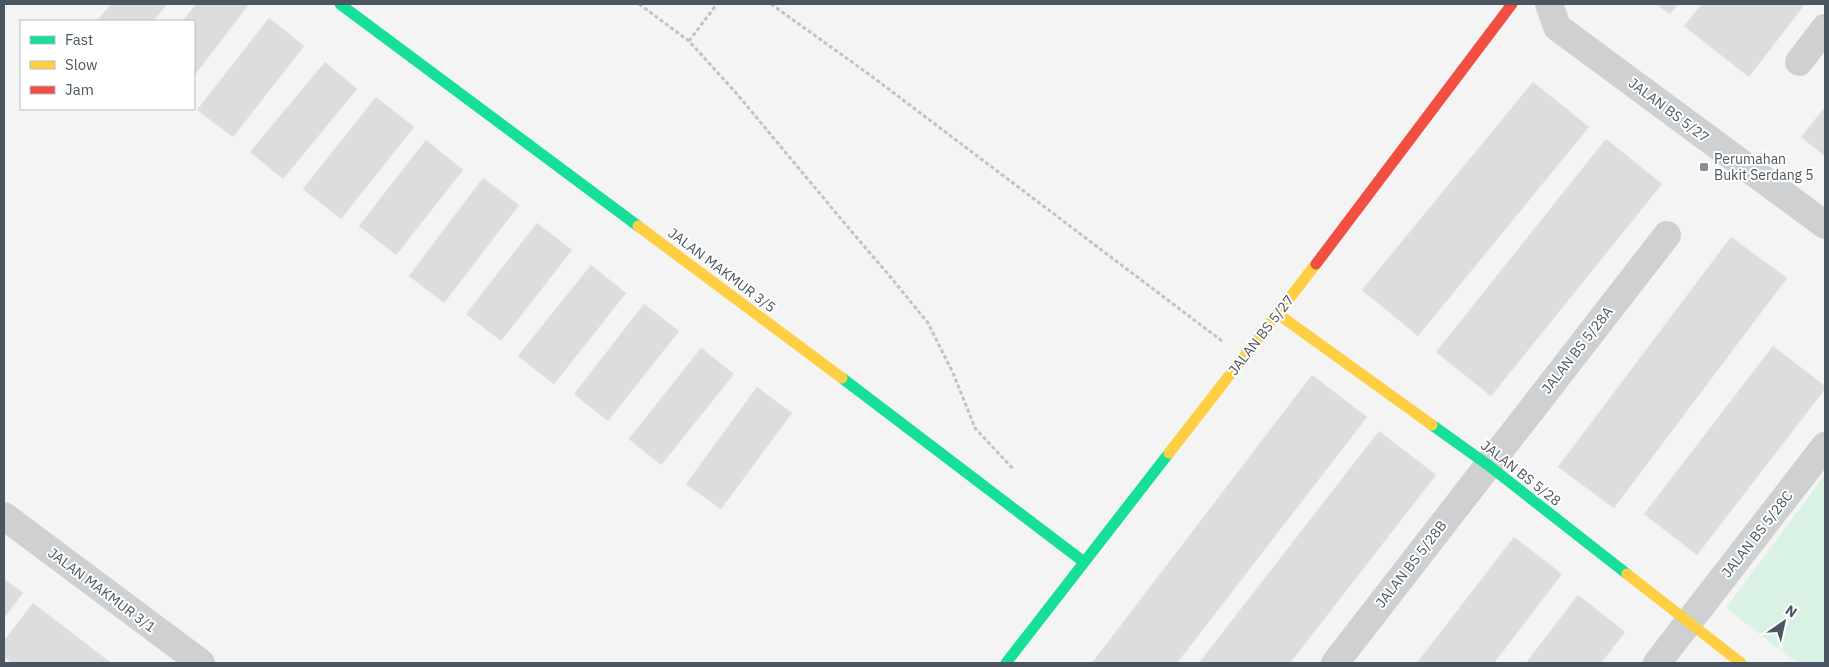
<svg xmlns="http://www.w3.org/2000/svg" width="1829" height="667" viewBox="0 0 1829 667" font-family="'IBM Plex Sans',sans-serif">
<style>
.park{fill:#d9f2e3}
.building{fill:#ddddde;stroke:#e5e6e7}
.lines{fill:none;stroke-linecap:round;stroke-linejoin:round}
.path{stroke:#bcc7c4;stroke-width:3;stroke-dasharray:4 2.5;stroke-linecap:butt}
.street{stroke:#ced0d2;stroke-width:28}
.fast{stroke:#16e098;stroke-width:11}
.slow{stroke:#ffcf43;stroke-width:11}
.jam{stroke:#f24e42;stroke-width:11}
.poi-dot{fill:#868d94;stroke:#fff;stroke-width:2}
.labels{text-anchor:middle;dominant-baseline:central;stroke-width:4;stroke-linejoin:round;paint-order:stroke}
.street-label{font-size:14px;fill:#4a5661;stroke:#fff}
.poi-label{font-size:14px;fill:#4a5661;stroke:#fff;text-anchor:start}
</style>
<rect width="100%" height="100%" fill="#f4f4f4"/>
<path class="park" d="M1825 475V663H1797L1726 608Z"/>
<g class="building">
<path d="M111 4H167L153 21H97Z"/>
<path d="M196 4H249L194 76V21H183Z"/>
<path d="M1656 4H1678L1670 14Z"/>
<path d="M1702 4H1805L1749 77 1684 26Z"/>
<path d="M269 18 304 46 233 137 197 110Z"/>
<path d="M325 62 357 89 283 179 250 152Z"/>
<path d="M1533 82 1589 127 1418 336 1362 290Z"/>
<path d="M376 97 414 127 341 219 303 189Z"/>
<path d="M1825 107V156L1801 137Z"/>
<path d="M1606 139 1662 184 1491 396 1436 352Z"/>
<path d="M426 140 463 170 396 255 359 226Z"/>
<path d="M483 178 519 205 444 303 409 276Z"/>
<path d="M537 223 572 250 501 341 466 314Z"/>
<path d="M1731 237 1787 278 1614 508 1558 467Z"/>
<path d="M591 265 626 293 554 384 518 356Z"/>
<path d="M644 304 679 331 608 421 574 394Z"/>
<path d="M1773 346 1825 386V389L1697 555 1644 514Z"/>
<path d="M701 348 734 374 661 465 629 439Z"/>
<path d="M1312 375 1367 417 1177 663H1092Z"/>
<path d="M757 387 792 413 721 509 686 484Z"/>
<path d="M1379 431 1436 475 1290 663H1199Z"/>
<path d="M1514 537 1562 574 1494 663H1417Z"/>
<path d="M4 579 23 593 4 618Z"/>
<path d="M1578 595 1625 632 1601 663H1526Z"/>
<path d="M33 603 111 663H12L4 657V641Z"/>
</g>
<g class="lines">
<g class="path">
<path d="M639 4 689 41 737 94 841 219 893 280 928 323 953 373 975 428 1014 470"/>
<path d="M771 4 870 75 1222 341"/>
<path d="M689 41 717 4"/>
</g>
<g class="street">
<path d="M1549 4 1557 27 1825 225"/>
<path d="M1799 62 1825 28"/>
<path d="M4 516 201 663"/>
<path d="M1335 663 1667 235"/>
<path d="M1657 663 1825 446"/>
</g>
<g class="fast">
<path d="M340 4 638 226"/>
<path d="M842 378 1084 562"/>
<path d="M1432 425 1488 465 1627 574"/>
<path d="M1006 663 1169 453"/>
</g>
<g class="slow">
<path d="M638 226 842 378"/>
<path d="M1278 314 1432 425"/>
<path d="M1169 453 1316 264"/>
<path d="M1627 574 1741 663"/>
</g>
<path class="jam" d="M1316 264 1512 4"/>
</g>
<rect class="poi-dot" x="1699" y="162" width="10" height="10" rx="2.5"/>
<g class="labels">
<g class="street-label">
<text transform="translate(1669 110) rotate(37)">JALAN BS 5/27</text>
<text transform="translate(722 270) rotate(37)">JALAN MAKMUR 3/5</text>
<text transform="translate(1261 335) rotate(-52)">JALAN BS 5/27</text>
<text transform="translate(1577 350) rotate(-52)">JALAN BS 5/28A</text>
<text transform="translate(1521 473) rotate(38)">JALAN BS 5/28</text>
<text transform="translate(1757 534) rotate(-52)">JALAN BS 5/28C</text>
<text transform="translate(1411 564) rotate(-52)">JALAN BS 5/28B</text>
<text transform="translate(102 590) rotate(37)">JALAN MAKMUR 3/1</text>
</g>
<g class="poi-label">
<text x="1714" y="159">Perumahan<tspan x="1714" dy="16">Bukit Serdang 5</tspan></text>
</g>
</g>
<rect width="1829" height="667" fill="none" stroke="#4a5661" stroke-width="10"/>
<rect x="20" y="20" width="175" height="90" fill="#ffffff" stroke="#b7bbc0"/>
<rect x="30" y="36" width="25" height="8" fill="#16e098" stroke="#b7bbc0"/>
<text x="65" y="45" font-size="15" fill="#4a5661">Fast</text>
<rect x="30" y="61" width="25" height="8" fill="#ffcf43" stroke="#b7bbc0"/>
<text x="65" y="70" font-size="15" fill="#4a5661">Slow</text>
<rect x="30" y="86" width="25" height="8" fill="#f24e42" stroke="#b7bbc0"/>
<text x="65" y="95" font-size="15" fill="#4a5661">Jam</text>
<g transform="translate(1784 622) rotate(34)" stroke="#ffffff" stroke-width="4" paint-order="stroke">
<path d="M0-4L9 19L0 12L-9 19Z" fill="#4a5661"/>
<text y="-8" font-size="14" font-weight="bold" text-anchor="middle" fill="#4a5661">N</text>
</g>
</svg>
